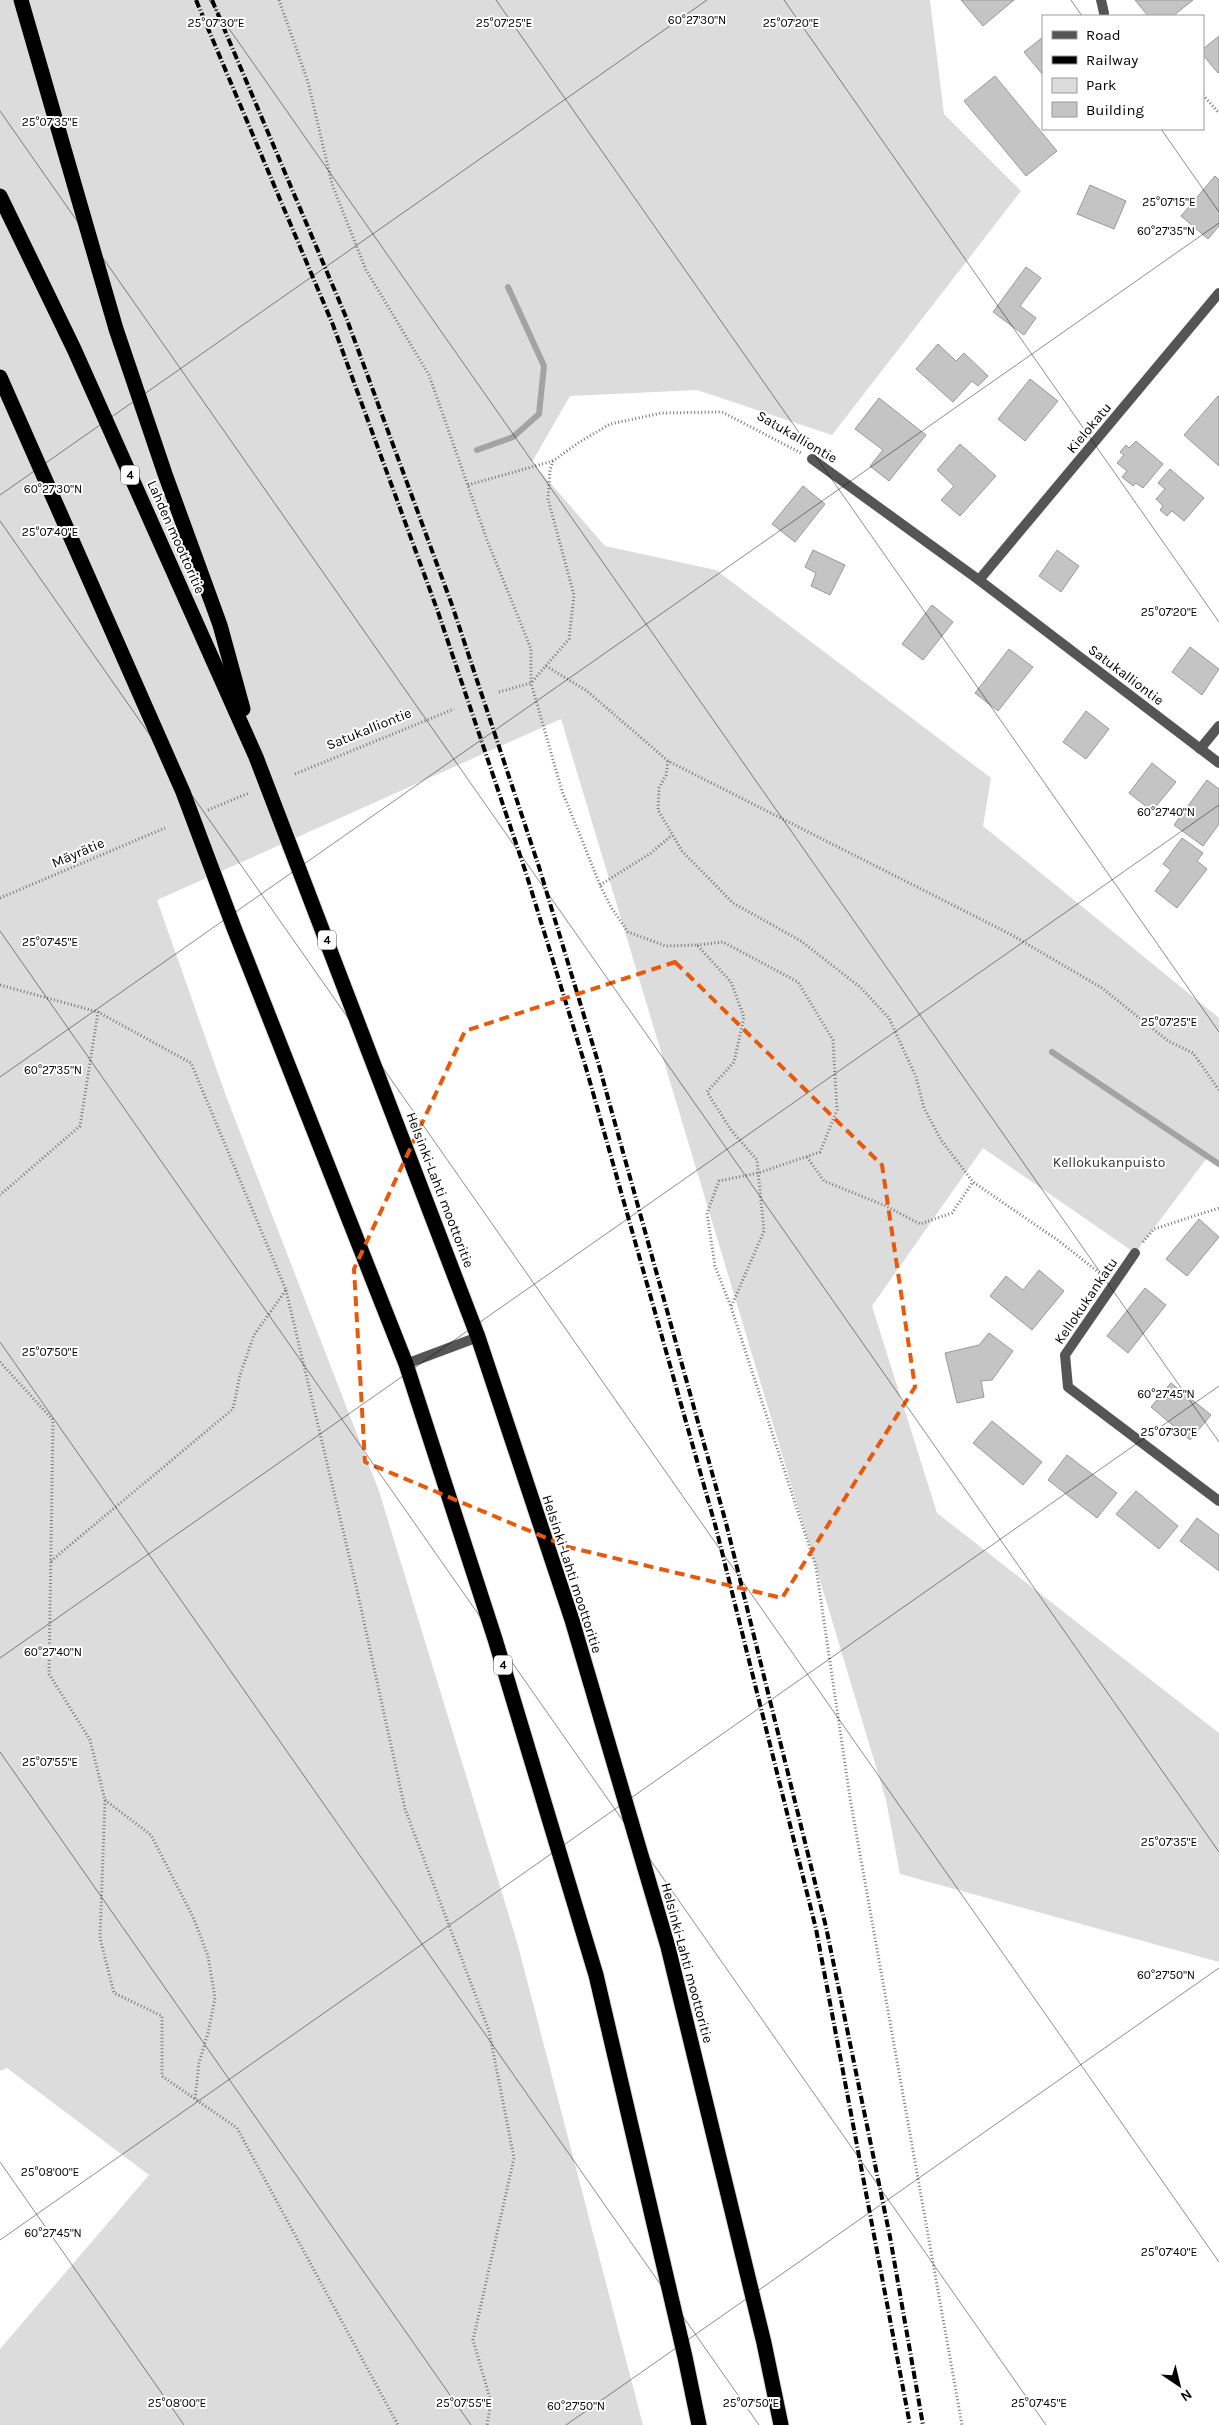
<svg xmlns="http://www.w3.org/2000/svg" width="1219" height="2425" viewBox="0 0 1219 2425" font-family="Karla,sans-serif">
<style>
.green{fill:#dcdcdc}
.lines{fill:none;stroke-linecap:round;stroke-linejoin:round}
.stream{stroke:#a3a3a3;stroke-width:6}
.building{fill:#c4c4c4;stroke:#999}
.motorway-casing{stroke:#dbdbdb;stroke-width:17}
.path{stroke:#777;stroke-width:3;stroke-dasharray:1 2.5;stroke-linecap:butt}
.service{stroke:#555;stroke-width:10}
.minor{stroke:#555;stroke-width:10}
.motorway{stroke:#000;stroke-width:15}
.rail{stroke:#000;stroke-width:4;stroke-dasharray:8 2.5 1 2.5;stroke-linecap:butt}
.marked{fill:none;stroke:#e8590c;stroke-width:4;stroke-dasharray:10 6;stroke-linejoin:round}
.ticks{fill:none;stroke:#000;stroke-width:1;stroke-opacity:0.45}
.labels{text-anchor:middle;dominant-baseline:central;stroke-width:4;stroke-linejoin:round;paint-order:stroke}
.shield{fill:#fff;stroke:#4c4c4c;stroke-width:1}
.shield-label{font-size:12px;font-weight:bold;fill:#000}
.street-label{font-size:14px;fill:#000;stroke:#fff}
.park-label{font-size:14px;fill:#333;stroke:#fff}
.ticks-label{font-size:12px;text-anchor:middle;fill:#000;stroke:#fff;stroke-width:4;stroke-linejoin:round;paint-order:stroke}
</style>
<rect width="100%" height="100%" fill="#fff"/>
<path class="green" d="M0 0H930L944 114 1021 191 832 435 697 390 570 396 532 462 605 546 716 570 991 778 983 826 1219 1018V1165L1207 1158 1135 1253 983 1148 872 1306 937 1513 1219 1733V1962L900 1874 886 1800 561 719 157 900 226 1096 379 1491 517 1942 643 2425H0V2349L149 2175 7 2068 0 2071Z"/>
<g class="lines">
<g class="stream">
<path d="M477 450 513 437 539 414 544 366 508 287"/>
<path d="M1052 1052 1219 1164"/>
</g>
</g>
<g class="building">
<path d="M961 0H1014L983 26Z"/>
<path d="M1135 0H1193L1173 16H1148Z"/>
<path d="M1219 36V72L1218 73 1203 55V49Z"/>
<path d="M1043 37V75L1024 52Z"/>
<path d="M995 76 1057 151 1026 176 964 101Z"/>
<path d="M1215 176 1219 180V226L1208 239 1181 216Z"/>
<path d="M1090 185 1126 201 1114 229 1077 214Z"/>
<path d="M1026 267 1041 278 1020 306 1036 318 1024 335 993 312Z"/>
<path d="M938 344 956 361 964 353 988 376 978 386 972 381 953 402 916 369Z"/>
<path d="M1030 379 1058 401 1025 441 998 419Z"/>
<path d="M1218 396 1219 397V466L1184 435Z"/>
<path d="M879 398 926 435 889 481 870 466 883 450 855 429Z"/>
<path d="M1136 441 1163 464 1143 488 1136 483 1133 486 1122 477 1127 471 1117 463 1124 455 1120 452 1126 445 1129 448Z"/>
<path d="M960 444 996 476 960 516 941 500 954 486 937 470Z"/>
<path d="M1170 469 1204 498 1184 521 1172 511 1167 516 1160 510 1163 506 1156 499 1165 489 1158 483Z"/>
<path d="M803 486 825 504 795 542 772 524Z"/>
<path d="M813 550 845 565 830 595 811 586 816 573 805 567Z"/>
<path d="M1057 550 1079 566 1061 592 1039 576Z"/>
<path d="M932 605 953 622 923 660 902 644Z"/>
<path d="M1190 647 1219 669 1202 695 1172 672Z"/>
<path d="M1009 649 1033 667 998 711 975 693Z"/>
<path d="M1086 711 1109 729 1086 759 1063 742Z"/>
<path d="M1152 763 1176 782 1152 811 1129 793Z"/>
<path d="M1207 780 1219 789V824L1203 846 1174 825Z"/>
<path d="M1182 838 1203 853 1197 861 1207 869 1177 908 1155 891 1171 870 1163 864Z"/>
<path d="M1199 1219 1219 1237 1187 1276 1166 1259Z"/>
<path d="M1039 1270 1064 1291 1032 1330 990 1296 1006 1276 1023 1290Z"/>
<path d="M1145 1288 1166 1305 1128 1353 1107 1336Z"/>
<path d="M989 1333 1013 1351 992 1380 981 1381 984 1397 957 1403 945 1353 979 1345Z"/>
<path d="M1171 1383 1211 1415 1190 1440 1151 1407Z"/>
<path d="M992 1421 1042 1462 1023 1485 973 1443Z"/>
<path d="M1067 1455 1117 1493 1097 1518 1048 1480Z"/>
<path d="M1136 1491 1178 1526 1159 1549 1116 1514Z"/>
<path d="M1197 1518 1219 1535V1571L1180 1541Z"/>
</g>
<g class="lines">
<g class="motorway-casing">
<g id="motorway">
<path d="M21 0 116 329 165 474 220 625 243 709"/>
<path d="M0 196 74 349 256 757 478 1337 572 1620 668 1947 764 2343 781 2425"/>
<path d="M0 377 183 792 234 928 406 1364 495 1639 596 1975 685 2357 699 2425"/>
</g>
</g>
<g class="path">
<path d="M279 0 308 82 332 184 366 270 429 375 487 540 531 649V683L562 791 600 885 611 907 628 932 666 946 697 945 731 982 744 1017 734 1062 707 1092 731 1130 757 1160 764 1231 731 1307 816 1567 850 1798 962 2425"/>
<path d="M1203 95 1219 113"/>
<path d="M468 485 553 461"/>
<path d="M546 666 587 691 668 761 1010 934 1102 988 1168 1041 1193 1053 1219 1090"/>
<path d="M499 692 531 683 569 639 574 595 548 499 550 470 553 461 578 443 610 424 662 413 722 412 801 453"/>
<path d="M668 761 666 775 659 788 658 810 682 851 733 903 801 941 860 987 889 1018 916 1077 924 1108 941 1140 973 1182 1059 1241 1102 1275"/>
<path d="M295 774 454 709"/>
<path d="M208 810 249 793"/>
<path d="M600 885 651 853 672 835"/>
<path d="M0 898 165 828"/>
<path d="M697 945 723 942 798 982 833 1040 837 1110 820 1152 758 1173 719 1181 707 1213 715 1266 731 1307"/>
<path d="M0 985 98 1012 80 1126 0 1195"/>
<path d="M807 1157 824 1181 886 1206 920 1224 952 1213 973 1182"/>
<path d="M1143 1242 1154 1229 1219 1208"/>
<path d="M286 1290 355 1581 405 1809 489 2031 514 2158 473 2340 491 2402 487 2425"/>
<path d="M0 1362 53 1420 49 1674 90 1740 105 1800 100 1938 114 1993 162 2016V2076L237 2128 398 2425"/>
<path d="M51 1561 233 1409 240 1375 254 1335 286 1290 191 1063 98 1012"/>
<path d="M105 1800 151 1835 193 1917 208 1956 215 1998 208 2033 199 2063 195 2099"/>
</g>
<path class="service" d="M406 1364 478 1337"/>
<g class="minor">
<path d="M1101 0 1104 13"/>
<path d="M812 459 979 580 1219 763"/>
<path d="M979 580 1219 293"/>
<path d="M1200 749 1219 726"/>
<path d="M1135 1253 1065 1355 1068 1387 1219 1501"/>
</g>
<use href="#motorway" class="motorway"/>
<g class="rail">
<path d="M196 0 333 325 438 612 526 873 586 1068 716 1528 816 1929 910 2425"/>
<path d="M212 0 346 317 452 605 539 867 598 1062 726 1523 826 1927 890 2237 923 2425"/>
</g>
</g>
<path class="marked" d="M675 962 882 1165 915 1387 782 1598 568 1547 365 1462 354 1269 465 1031Z"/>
<path class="ticks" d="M209 0 1219 1442M496 0 1219 1032M784 0 1219 622M1071 0 1082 16M0 111 1219 1852M1161 129 1219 212M0 495 707 0M0 521 1219 2262M0 931 1046 2425M0 1077 1219 223M0 1342 759 2425M0 1658 1219 805M0 1752 471 2425M0 2162 184 2425M0 2240 1219 1386M566 2425 1219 1968"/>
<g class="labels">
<g class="shield">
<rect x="121" y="465.5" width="18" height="19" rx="4"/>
<rect x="318" y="930.5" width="18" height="19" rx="4"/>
<rect x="494" y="1655.5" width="18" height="19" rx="4"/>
</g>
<g class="shield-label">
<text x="130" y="475">4</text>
<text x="327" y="940">4</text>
<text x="503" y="1665">4</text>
</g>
<g class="street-label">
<text transform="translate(1089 428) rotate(-50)">Kielokatu</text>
<text transform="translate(797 437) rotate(30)">Satukalliontie</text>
<text transform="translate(176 537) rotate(66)">Lahden moottoritie</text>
<text transform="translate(1126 675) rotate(37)">Satukalliontie</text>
<text transform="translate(369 729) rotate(-22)">Satukalliontie</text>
<text transform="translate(78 853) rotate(-23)">Mäyrätie</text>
<text transform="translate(440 1190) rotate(69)">Helsinki-Lahti moottoritie</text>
<text transform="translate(1086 1301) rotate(-56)">Kellokukankatu</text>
<text transform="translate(572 1574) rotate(72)">Helsinki-Lahti moottoritie</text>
<text transform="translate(687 1963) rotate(75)">Helsinki-Lahti moottoritie</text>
</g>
<g class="park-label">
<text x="1109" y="1162">Kellokukanpuisto</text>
</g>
</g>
<g class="ticks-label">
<text x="697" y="24">60°27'30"N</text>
<text x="216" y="27">25°07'30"E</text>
<text x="504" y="27">25°07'25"E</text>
<text x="791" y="27">25°07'20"E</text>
<text x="50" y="126">25°07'35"E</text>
<text x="1169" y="206">25°07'15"E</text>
<text x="1166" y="235">60°27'35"N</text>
<text x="53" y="493">60°27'30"N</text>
<text x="50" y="536">25°07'40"E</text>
<text x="1169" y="616">25°07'20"E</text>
<text x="1166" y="816">60°27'40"N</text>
<text x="50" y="946">25°07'45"E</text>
<text x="1169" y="1026">25°07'25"E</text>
<text x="53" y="1074">60°27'35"N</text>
<text x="50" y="1356">25°07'50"E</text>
<text x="1166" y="1398">60°27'45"N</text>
<text x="1169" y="1436">25°07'30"E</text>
<text x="53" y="1656">60°27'40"N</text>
<text x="50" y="1766">25°07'55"E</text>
<text x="1169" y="1846">25°07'35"E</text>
<text x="1166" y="1979">60°27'50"N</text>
<text x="50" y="2176">25°08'00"E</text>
<text x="53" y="2237">60°27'45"N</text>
<text x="1169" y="2256">25°07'40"E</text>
<text x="177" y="2407">25°08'00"E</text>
<text x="464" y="2407">25°07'55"E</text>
<text x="751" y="2407">25°07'50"E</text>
<text x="1039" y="2407">25°07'45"E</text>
<text x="576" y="2410">60°27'50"N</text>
</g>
<rect x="1042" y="15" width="162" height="115" fill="#ffffff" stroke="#999999"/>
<rect x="1052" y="31" width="25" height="8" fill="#555555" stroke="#999999"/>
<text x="1086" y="40" font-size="15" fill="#000000">Road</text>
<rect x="1052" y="56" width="25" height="8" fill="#000000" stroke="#999999"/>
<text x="1086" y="65" font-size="15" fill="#000000">Railway</text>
<rect x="1052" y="78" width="25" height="15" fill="#dcdcdc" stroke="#999999"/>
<text x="1086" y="90" font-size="15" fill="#000000">Park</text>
<rect x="1052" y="102" width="25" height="15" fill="#c4c4c4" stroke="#999999"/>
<text x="1086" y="115" font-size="15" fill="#000000">Building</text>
<g transform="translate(1179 2385) rotate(145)" stroke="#ffffff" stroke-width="4" paint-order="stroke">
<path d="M0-4L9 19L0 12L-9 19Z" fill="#000000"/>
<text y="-8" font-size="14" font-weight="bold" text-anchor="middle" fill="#000000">N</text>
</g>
</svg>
